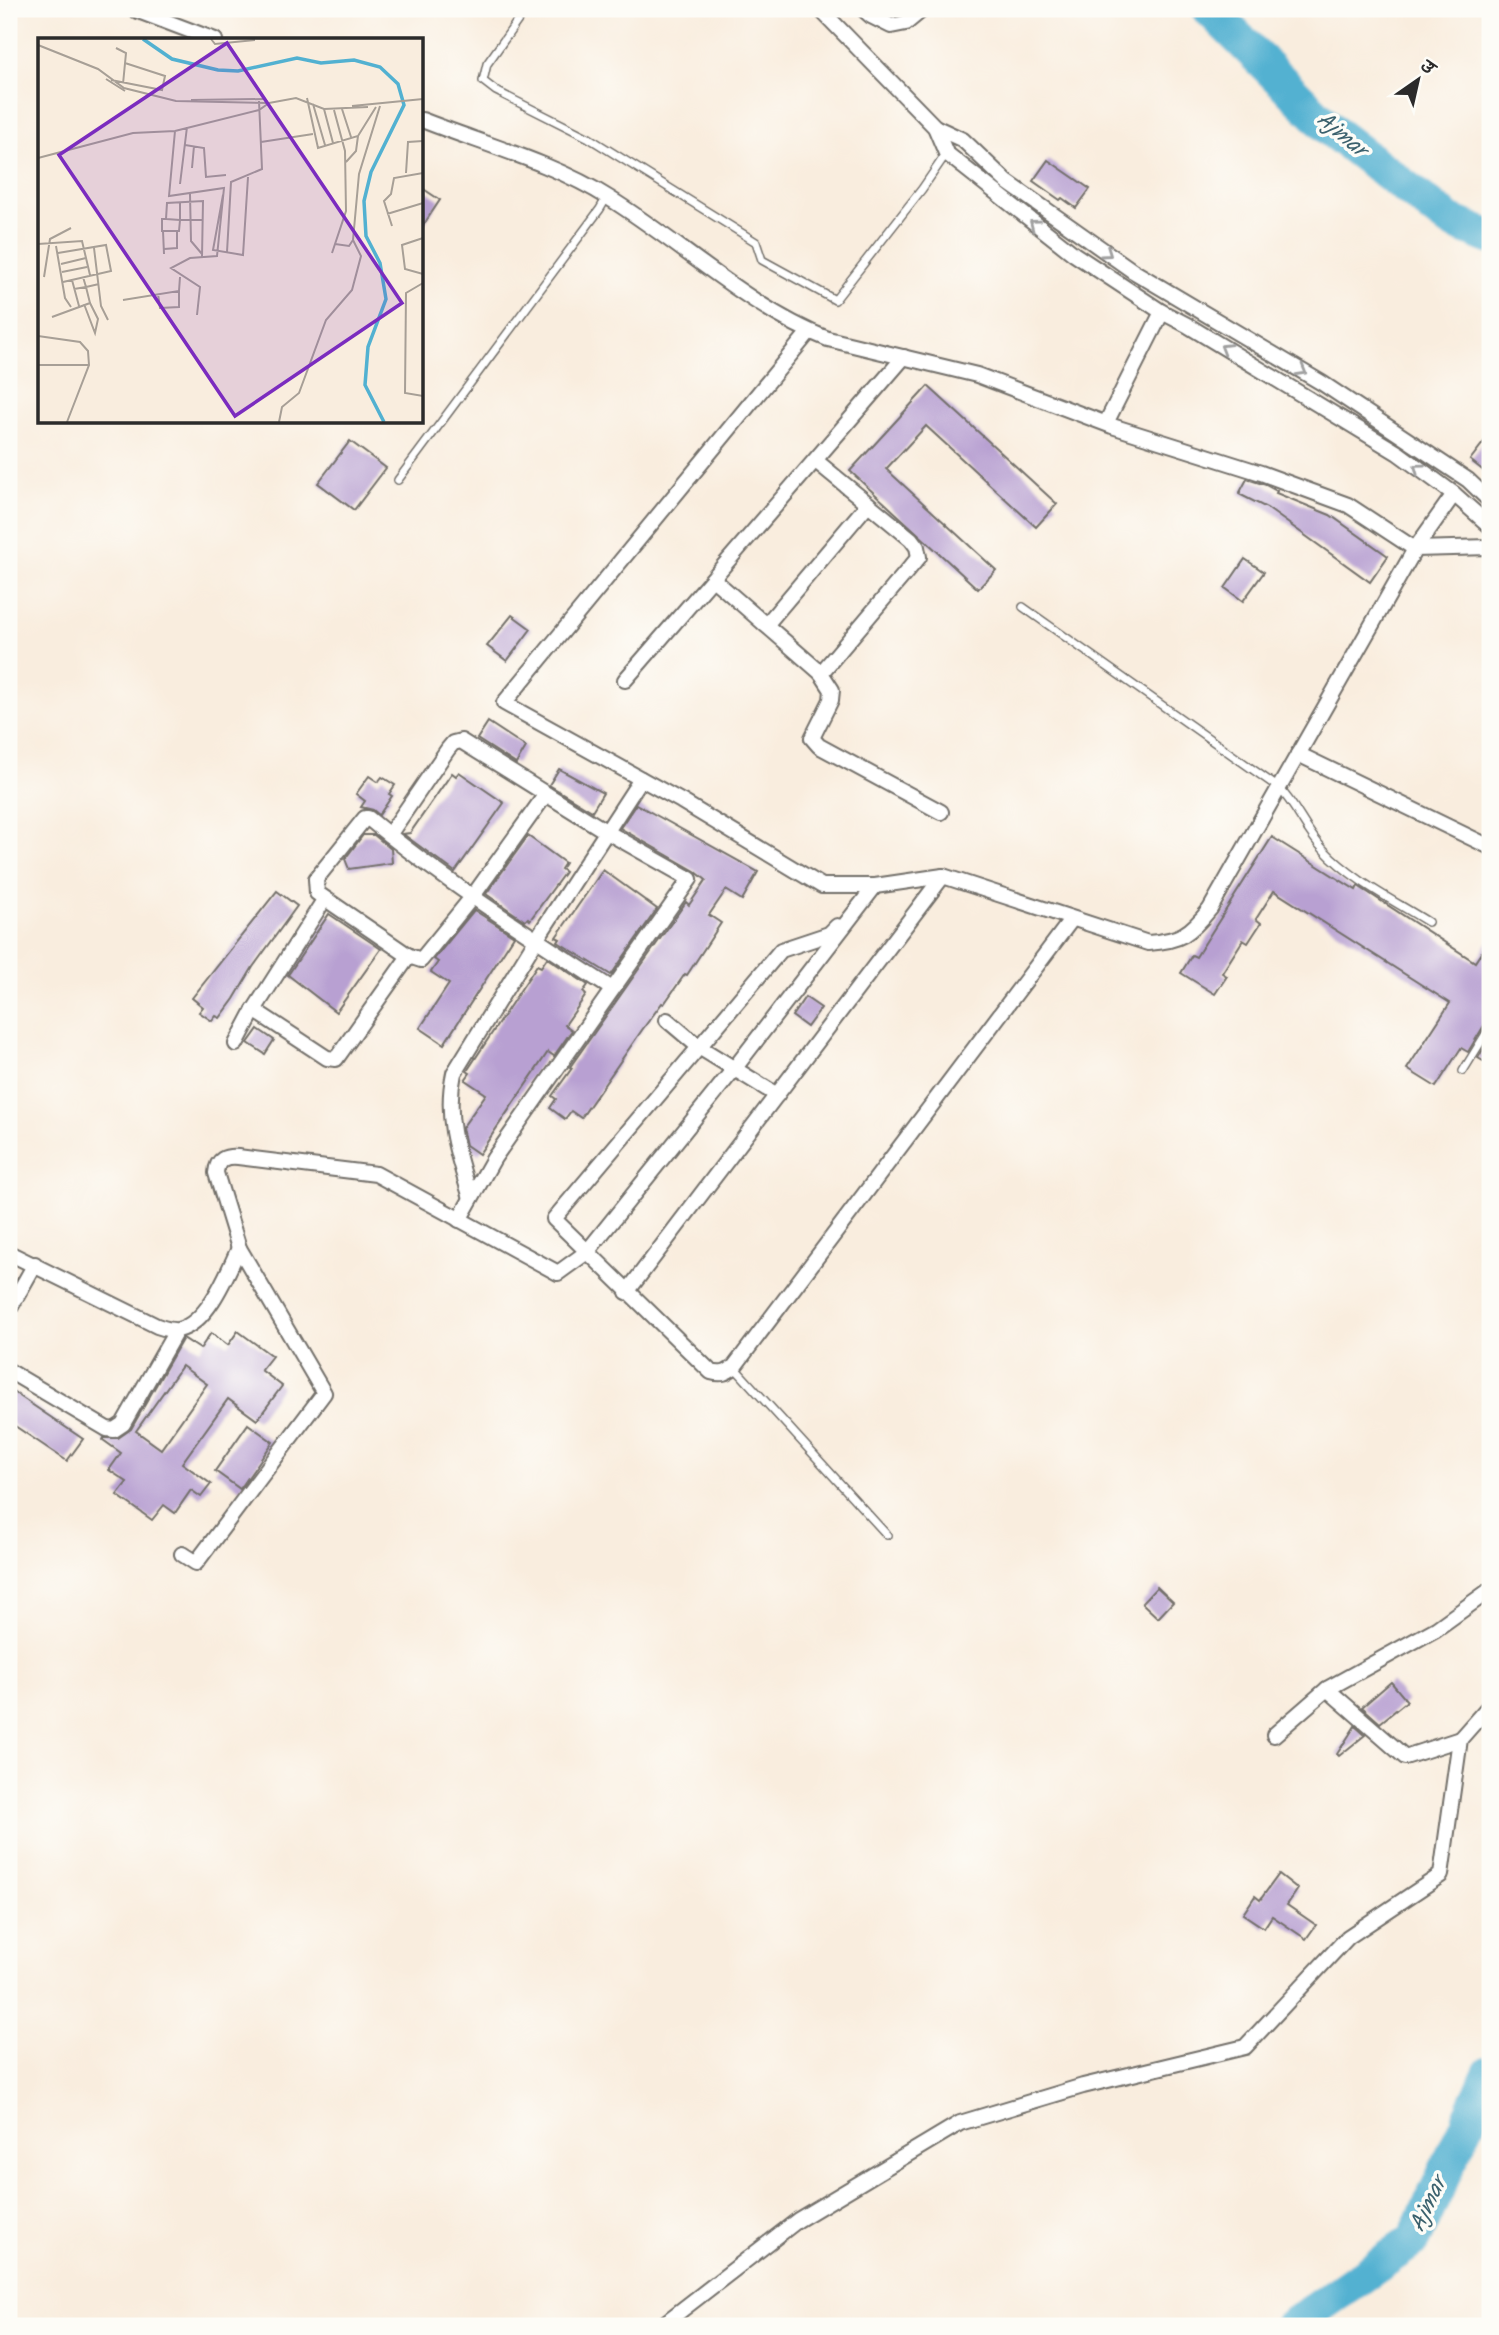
<svg xmlns="http://www.w3.org/2000/svg" width="1499" height="2335" viewBox="0 0 1499 2335" font-family="Kalam,'Playpen Sans Deva',sans-serif">
<style>
.lines{fill:none;stroke-linecap:round;stroke-linejoin:round}
.river{stroke:#52b1d1;stroke-width:35}
.building{fill:#b8a0d2;fill-rule:evenodd}
.service-casing{stroke:#736f6a;stroke-width:10}
.minor-casing{stroke:#736f6a;stroke-width:18}
.service{stroke:#fff;stroke-width:7}
.minor{stroke:#fff;stroke-width:14}
.oneway{stroke:#a0a0a0}
.labels{text-anchor:middle;dominant-baseline:central;stroke-width:7;stroke-linejoin:round;paint-order:stroke}
.water-label{font-size:23px;font-style:italic;fill:#3b616d;stroke:#fdfcf7}
.inset-river{fill:none;stroke:#52b1d1;stroke-width:3.5}
.inset-road{fill:none;stroke:#a79f96;stroke-width:2}
.view{fill:#7b2cbf;fill-opacity:0.15;stroke:#7b2cbf;stroke-width:3.5}
.inset-edge{fill:none;stroke:#2b2b2b;stroke-width:3.5}
</style>
<rect width="100%" height="100%" fill="#fdfcf7"/>
<filter id="ink" filterUnits="userSpaceOnUse"><feTurbulence type="fractalNoise" baseFrequency=".0143" numOctaves="2"/><feDisplacementMap in="SourceGraphic" scale="14" xChannelSelector="R" yChannelSelector="G"/><feConvolveMatrix kernelMatrix="1 2 1 2 8 2 1 2 1" color-interpolation-filters="sRGB"/></filter>
<filter id="wash" filterUnits="userSpaceOnUse"><feTurbulence type="fractalNoise" baseFrequency=".00686" numOctaves="4" result="noise"/><feDisplacementMap in="SourceGraphic" scale="28" xChannelSelector="R" yChannelSelector="G"/><feGaussianBlur stdDeviation="1.57" result="paint"/><feColorMatrix in="noise" values="0 0 0 0 0 0 0 0 0 0 0 0 0 0 0 0 0 1.4 0 .05"/><feComposite in="paint" operator="in"/></filter>
<g filter="url(#wash)">
<rect width="100%" height="100%" fill="#f9edde"/>
<g class="lines">
<g class="river">
<path d="M1209 9 1332 131 1450 221 1490 237"/>
<path d="M1291 2326 1414 2240 1490 2073"/>
</g>
</g>
<g id="blocks">
<g class="building">
<path d="M1048 160 1090 189 1076 208 1062 198 1060 200 1033 181Z"/>
<path d="M422 188 440 200 422 227Z"/>
<path d="M928 386 1057 504 1036 527 926 426 886 469 996 570 978 589 850 471Z"/>
<path d="M1490 434V476L1470 460Z"/>
<path d="M350 441 386 468 354 510 318 483Z"/>
<path d="M1247 479 1266 485 1277 491 1276 493 1330 515 1388 556 1370 582 1267 508 1239 494Z"/>
<path d="M1245 559 1264 572 1243 601 1225 588Z"/>
<path d="M512 615 531 629 507 661 487 646Z"/>
<path d="M488 722 526 747 516 764 477 739Z"/>
<path d="M559 769 603 793 592 811 549 785Z"/>
<path d="M459 772 504 803 455 872 403 834 410 833 452 773 456 776Z"/>
<path d="M369 776 378 782 382 777 395 785 389 794 392 796 379 815 373 810 361 807 365 801 356 794Z"/>
<path d="M636 804 758 872 742 900 726 890 709 915 721 923 687 975 685 974 664 1004 662 1003 642 1030 581 1118 571 1111 565 1119 550 1108 556 1099 552 1096 572 1068 570 1067 686 902 689 905 706 880 695 871 620 828Z"/>
<path d="M363 835H374L391 849 392 863 349 869 345 859Z"/>
<path d="M528 836 565 863 561 869 565 872 530 920 528 918 525 921 486 894Z"/>
<path d="M1272 837 1356 890 1358 886 1475 962 1490 939V1021L1485 1024 1468 1052 1461 1048 1436 1087 1407 1069 1450 1003 1274 891 1256 919 1261 923 1248 943 1243 940 1222 973 1227 976 1215 994 1181 973 1192 955 1196 957Z"/>
<path d="M603 870 657 909 611 975 558 942 560 939 556 937Z"/>
<path d="M277 891 297 906 253 967 234 999 220 1018 216 1016 212 1021 199 1012 203 1007 192 998Z"/>
<path d="M474 910 514 936 444 1044 420 1028 449 984 431 972 438 962 434 959Z"/>
<path d="M329 914 381 949 336 1012 288 975Z"/>
<path d="M547 958 588 985 583 992 586 995 565 1025 572 1030 554 1056 548 1052 479 1154 466 1145 462 1128 486 1094 465 1080 470 1073 467 1071 537 965 541 967Z"/>
<path d="M805 997 821 1008 807 1027 792 1016Z"/>
<path d="M258 1029 274 1040 265 1054 248 1043Z"/>
<path d="M1490 1038V1065L1478 1058Z"/>
<path d="M238 1331 272 1356 261 1370 282 1386 257 1420 228 1399 182 1463 211 1484 201 1497 191 1490 175 1513 164 1505 152 1520 117 1495 127 1482 109 1470 121 1453 103 1440 104 1438H118L131 1429 183 1338 200 1349 211 1333 228 1345ZM182 1366 207 1384 161 1449 136 1431Z"/>
<path d="M9 1389 83 1439 67 1461 9 1422Z"/>
<path d="M248 1424 273 1442 240 1489 215 1471Z"/>
<path d="M1157 1587 1173 1602 1158 1618 1142 1603Z"/>
<path d="M1391 1682 1407 1701 1380 1723 1362 1707Z"/>
<path d="M1355 1726 1365 1735 1339 1756 1337 1754Z"/>
<path d="M1279 1874 1298 1889 1287 1905 1316 1925 1306 1939 1272 1916 1264 1928 1243 1914 1255 1896 1260 1900Z"/>
</g>
</g>
</g>
<g filter="url(#ink)">
<use href="#blocks" fill-opacity="0" stroke="#736f6a" stroke-width="2"/>
<g class="lines">
<g class="service-casing">
<g id="service">
<path d="M526 9 487 64 483 81 496 91 589 138 756 242 762 260 835 300 922 189 946 154"/>
<path d="M398 480 600 209 607 197"/>
<path d="M1023 607 1279 788C1297 806 1305 831 1324 850 1352 880 1393 900 1428 922"/>
<path d="M1463 1071 1490 1027"/>
<path d="M734 1367 887 1535"/>
</g>
</g>
<g class="minor-casing">
<g id="minor">
<path d="M133 9 215 40"/>
<path d="M820 9 935 127 946 153 1074 254 1162 312 1187 325 1398 453 1454 494 1490 526"/>
<path d="M863 9 871 16 891 26 906 23 923 9"/>
<path d="M422 120C483 144 554 163 609 198 680 242 750 309 828 339L977 375 1112 426 1261 473 1348 505 1415 549 1490 547"/>
<path d="M935 127 963 140 1007 182 1133 271 1322 383 1468 480 1490 501"/>
<path d="M1106 423 1162 312"/>
<path d="M816 461 911 539 917 547 919 557 821 673 832 690 831 700 812 738 819 746 941 812"/>
<path d="M713 579 821 673"/>
<path d="M766 625 868 504"/>
<path d="M625 680 904 357"/>
<path d="M1298 754 1490 847"/>
<path d="M546 794 473 896 421 960 409 956 317 893 316 879 365 818H368C444 881 529 935 612 989"/>
<path d="M389 835 448 749 453 743 461 741 607 832 690 879 494 1158 459 1220"/>
<path d="M870 891 875 886 943 876"/>
<path d="M837 926 829 934 781 950 554 1219 711 1372C722 1375 726 1373 734 1367L1072 919"/>
<path d="M254 1010 327 1058 336 1059 409 956"/>
<path d="M667 1020 699 1047 777 1095"/>
<path d="M236 1044 254 1010 324 900"/>
<path d="M471 1198C458 1156 444 1118 454 1073L536 940 641 779"/>
<path d="M9 1253 157 1326C163 1328 172 1331 178 1330 208 1323 227 1274 239 1248"/>
<path d="M627 1292 943 876 1148 943C1180 941 1190 934 1210 909L1415 549 1454 494"/>
<path d="M9 1310 35 1264"/>
<path d="M9 1371 107 1429 114 1430 123 1424 176 1331"/>
<path d="M182 1554 196 1563 324 1393 239 1248 216 1173C217 1159 225 1156 238 1157L376 1174 558 1273 587 1252 734 1069 875 886H822L681 801 504 703 809 332"/>
<path d="M1327 1689 1405 1757 1460 1739"/>
<path d="M1274 1735 1327 1689 1436 1629 1490 1590"/>
<path d="M661 2326 798 2220 960 2123 1083 2086 1245 2047 1348 1937 1441 1875 1460 1739 1490 1705"/>
</g>
</g>
<use href="#service" class="service"/>
<use href="#minor" class="minor"/>
</g>
<defs><path id="oneway-chevron" d="M-2-3.5L2.5 0L-2 3.5" fill="none" stroke-width="1.6" stroke-linecap="round" stroke-linejoin="round" transform="scale(1.75)"/></defs>
<g class="oneway">
<use href="#oneway-chevron" transform="translate(1034 224) rotate(-143)"/>
<use href="#oneway-chevron" transform="translate(1107 253) rotate(35)"/>
<use href="#oneway-chevron" transform="translate(1225 348) rotate(-149)"/>
<use href="#oneway-chevron" transform="translate(1302 371) rotate(30)"/>
<use href="#oneway-chevron" transform="translate(1418 468) rotate(-144)"/>
</g>
</g>
<g class="labels">
<g class="water-label">
<text transform="translate(1341 135) rotate(40)">Ajmar</text>
<text transform="translate(1429 2205) rotate(-65)">Ajmar</text>
</g>
</g>
<g transform="translate(38 38)">
<rect width="385" height="385" fill="#f9edde"/>
<path class="inset-river" d="M105 1 134 21 180 32 200 33 259 20 283 25 316 22 342 29 360 46 366 67 333 134 326 163 328 198 342 225 348 261 330 309 327 347 346 384"/>
<path class="inset-road" d="M173 1 177 6 217 2M0 7 60 31 86 50 138 63 231 65 258 60 286 71 330 69M78 10 88 15 85 46M68 41 87 53M73 42 124 52 127 38 87 25M269 60 280 110 320 98 338 69M153 62 226 61M275 66 287 107M314 68 385 61M286 71 295 105M304 71 313 99M0 86V115M137 93 131 158 186 150 179 218 152 220 133 230 162 249 159 277M223 104 275 96M147 107 166 110 168 139 188 137M0 120 95 95 137 93 221 72 231 65M308 124 318 113 320 98M154 130 156 108M368 135 370 104 385 103M142 146 149 89M152 156 153 203 164 216M185 157 175 212 205 217 210 139M142 165V182L141 193H124V181H128L142 182H164M349 176 385 165M128 181 129 165 165 163 164 219M354 188 346 163 353 156 356 140 385 135M125 193 126 216M385 200 364 207 367 231 385 236M0 206 44 203 52 237M297 206 311 208 315 202M18 208 27 260 33 269M56 210 63 268 70 282M126 211 139 210V194M189 214 193 144 224 131 221 63M20 215 68 207 73 233 25 244M294 215 308 173 307 113 296 72M23 226 48 220M24 234 49 229M6 239 12 201 33 190M34 242 41 268M385 245 368 255 367 355 385 358M36 251 48 249 45 239M120 256 122 270 141 269V253M85 262 141 253 142 239M46 266 57 295 60 281 52 265M14 279 52 265 48 249 61 246M0 298 42 304 50 313 51 327 29 384M0 327H51M241 384 244 369 261 355 288 282 314 252 323 218 315 202 321 136 342 68"/>
<path class="view" d="M189 5 364 265 197 378 21 117Z"/>
<rect width="385" height="385" class="inset-edge"/>
</g>
<rect width="1499" height="2335" fill="none" stroke="#fdfcf7" stroke-width="35"/>
<g transform="translate(1418 80) rotate(34)" stroke="#fdfcf7" stroke-width="5" paint-order="stroke">
<path d="M0-5L12 26L0 18L-12 26Z" fill="#2b2b2b"/>
<text y="-10" font-size="19" font-weight="bold" text-anchor="middle" fill="#2b2b2b">उ</text>
</g>
</svg>
